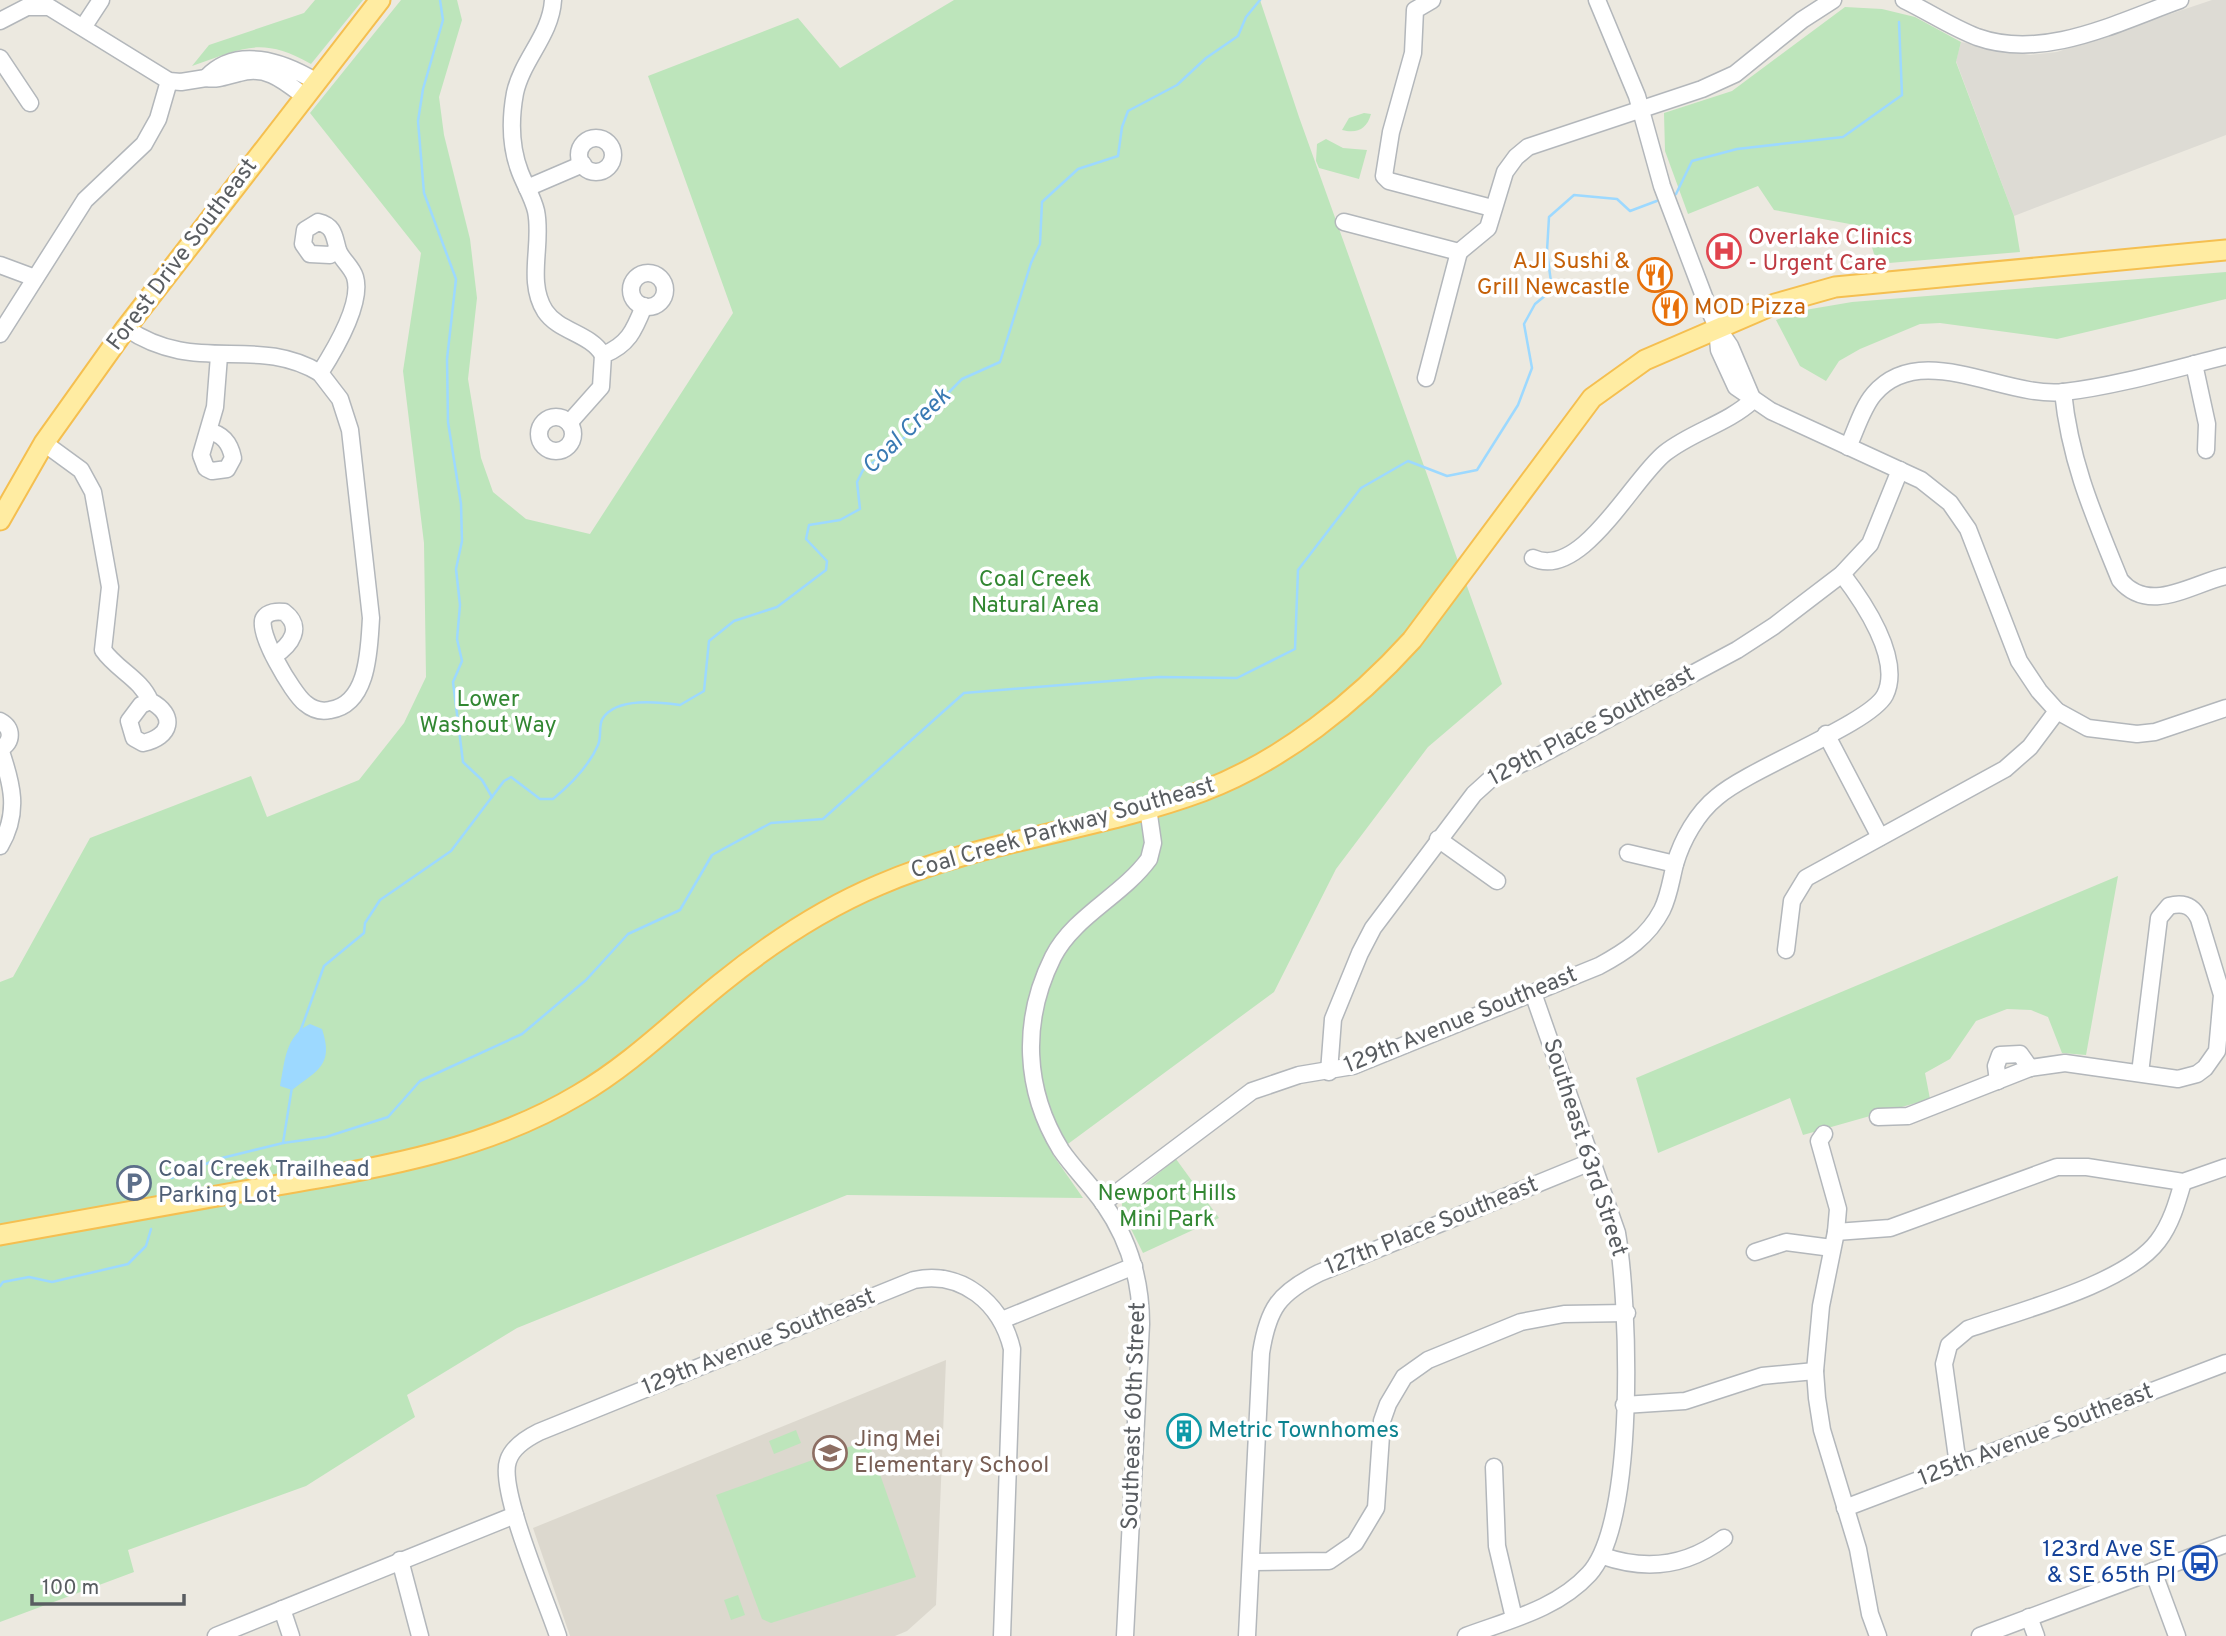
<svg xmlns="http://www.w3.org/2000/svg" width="2226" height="1636" viewBox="0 0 2226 1636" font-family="Overpass,sans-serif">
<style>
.industrial{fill:#dddbd4}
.education{fill:#dcd8ce}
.green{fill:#bde5bb}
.water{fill:#9dd9ff}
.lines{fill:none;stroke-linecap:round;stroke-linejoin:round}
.stream{stroke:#9dd9ff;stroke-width:2.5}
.minor-casing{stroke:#b3b7bb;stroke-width:19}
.major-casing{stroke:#f5bf50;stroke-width:23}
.minor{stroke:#fff;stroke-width:16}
.major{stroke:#ffeca2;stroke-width:19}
.labels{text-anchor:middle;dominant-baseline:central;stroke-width:7;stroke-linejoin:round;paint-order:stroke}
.health-label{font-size:23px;fill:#be3a42;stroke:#fff;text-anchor:start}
.street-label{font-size:23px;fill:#595d61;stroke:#fff}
.food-label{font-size:23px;fill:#c56008;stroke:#fff;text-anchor:end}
.park-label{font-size:23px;fill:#328732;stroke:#fff}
.service-label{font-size:23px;fill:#4e5e75;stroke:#fff;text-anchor:start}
.culture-label{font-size:23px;fill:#0d838f;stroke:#fff;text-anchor:start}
.education-label{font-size:23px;fill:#785e54;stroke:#fff;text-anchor:start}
.transit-label{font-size:23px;fill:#164399;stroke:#fff;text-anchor:end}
.water-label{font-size:24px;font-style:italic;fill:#397ab3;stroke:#fff}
</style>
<rect width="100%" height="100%" fill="#ece9e0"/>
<path class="industrial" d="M2212 0H2226V135L2014 216 1956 61 1961 42 2030 55 2057 52Z"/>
<path class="education" d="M946 1360 936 1605 907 1631 895 1636H570L533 1528Z"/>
<g class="green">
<path d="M315 0H363L311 64C261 36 243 48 192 66L209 45 304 13Z"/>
<path d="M401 0H457L462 20 439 97 444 135 470 239 477 298 468 379 481 458 493 492 526 519 590 534 733 313 648 76 798 18 840 68 954 0H1260L1299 117 1502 684 1428 747 1336 869 1274 992 1053 1155 1083 1198 847 1195 517 1328 407 1395 415 1417 306 1486 128 1550 134 1572 0 1622V982L13 977 90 838 251 776 267 817 359 780 404 723 426 677 424 543 403 371 421 253 310 113Z"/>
<path d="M1845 7 1882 9 1915 17 1961 42 1956 62 2014 216 2020 252 1877 264 1866 227 1774 210 1758 186 1688 214 1665 151 1664 113 1732 91Z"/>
<path d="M1364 113 1371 114C1367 129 1357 134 1342 130L1349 118Z"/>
<path d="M1326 139 1343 148 1367 150 1359 179 1319 168 1316 161 1317 144Z"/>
<path d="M2226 272V299L2057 339 1940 323 1920 324 1860 349 1839 361 1826 381 1800 366 1776 320 1805 310 1852 302Z"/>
<path d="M2118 876 2086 1055 2062 1053 2048 1017 2031 1010 2007 1009 1976 1021 1950 1059 1925 1073 1930 1099 1803 1135 1790 1098 1658 1153 1636 1078Z"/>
<path d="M1176 1159 1219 1218 1143 1253 1122 1211V1203Z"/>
<path d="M796 1430 801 1443 774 1454 769 1441Z"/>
<path d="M868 1440 916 1577 771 1623 762 1619 716 1495Z"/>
<path d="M738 1595 745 1615 731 1620 724 1600Z"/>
</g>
<path class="water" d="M310 1024 322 1029C334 1065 318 1070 292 1090L280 1086C285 1061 285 1036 310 1024Z"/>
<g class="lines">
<g class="stream">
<path d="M440 0 443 20 423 89 418 121 424 193 456 279 447 359 448 422 461 504 462 541 456 569 460 605 457 639 462 661 453 682 463 762 482 780 492 797"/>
<path d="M1671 196 1676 194 1692 161 1737 149 1843 137 1902 95 1899 22"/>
<path d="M300 1032 324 966 364 933 365 923 380 900 451 851 504 781 511 777 540 799H553C570 785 589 766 598 745 602 736 598 725 603 718 617 697 659 702 680 705L704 691 709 641 734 621 777 607 826 570 827 561 806 539 809 525 840 520 860 509 857 482 863 470 898 444 962 379 1000 362 1031 263 1040 244 1042 202 1078 169 1118 156 1122 127 1128 111 1177 85 1206 58 1238 36 1246 17 1260 0"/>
<path d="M283 1143 326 1137 388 1117 420 1081 522 1034 586 980 628 934 680 910 712 855 771 823 823 819 964 693 1159 677 1237 678 1295 649 1298 570 1361 488 1408 461 1447 476 1477 470 1518 405 1532 368 1524 324 1535 304 1552 290 1547 251 1549 217 1574 195 1617 199 1630 211 1662 199"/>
<path d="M171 1178 218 1159 283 1143 292 1087"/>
<path d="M0 1286 3 1282 29 1277 52 1282 128 1264 146 1246 151 1229"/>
</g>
<g class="minor-casing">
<g id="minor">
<path d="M553 0C551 35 522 60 515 93 510 120 510 146 520 172 525 185 533 198 536 211 543 244 526 281 545 311 559 332 590 333 603 355"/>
<path d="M1432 0 1415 10 1413 53 1391 132 1384 176 1389 181 1492 208"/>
<path d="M1597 0 1637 96 1662 186 1708 307 1717 327 1730 346 1752 398"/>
<path d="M1904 0C1929 12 1951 27 1977 37 2044 61 2118 22 2180 0"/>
<path d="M0 21 27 7H49L169 81 181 82 206 78"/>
<path d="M84 26 101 0"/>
<path d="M0 58 30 103"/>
<path d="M304 96C283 80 266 65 239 73 226 76 219 80 206 78 237 45 283 62 315 81"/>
<circle cx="596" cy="155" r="17"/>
<path d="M527 188 583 164"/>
<path d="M1344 222 1459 252 1488 228 1505 172 1516 157 1528 147 1702 89 1735 74 1802 20 1833 0"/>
<path d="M0 265 35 278"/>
<circle cx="648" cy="290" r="17"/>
<path d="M1717 327 1719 350 1736 387 1771 411 1921 480 1950 503 1968 529 2019 661 2039 691 2057 711 2088 728 2137 734 2155 732 2226 708"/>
<path d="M126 328C196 376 255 334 320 373"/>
<path d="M0 334 85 200 144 144 158 119 169 81"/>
<path d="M2194 364 2207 424 2206 450"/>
<path d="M1426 378 1459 252"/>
<path d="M2063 392C2070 462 2094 516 2120 580 2149 615 2191 584 2226 576"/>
<circle cx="556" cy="434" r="17"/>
<path d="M569 423 601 387 603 355C628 345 634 331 644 306"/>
<path d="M208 431C223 434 230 443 233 458L227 469 212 471 206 468 201 455 215 407 219 356"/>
<path d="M44 443 81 470 93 492 110 587 103 650C117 670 141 679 150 701 177 715 171 737 143 743L134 738 129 721 141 705 150 701"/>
<path d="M1848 447C1856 430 1862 408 1874 394 1921 339 2005 399 2064 392 2116 386 2174 369 2226 356"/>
<path d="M1533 558C1581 581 1633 478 1665 453 1693 431 1727 424 1753 400"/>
<path d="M274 656C291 645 304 627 284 612 277 611 268 612 264 618 255 630 293 694 305 703 312 709 321 712 330 710 369 704 369 648 371 618L350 430 340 399 320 373C334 351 363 303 355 277 352 267 341 259 338 250 334 237 335 226 318 222L305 230 303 244 310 254 330 255 338 250"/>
<path d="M0 721C13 728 13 742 0 749"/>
<path d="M1826 734 1880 837"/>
<path d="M1438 839 1497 881"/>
<path d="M0 846C20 813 12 783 0 749"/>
<path d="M1628 853 1675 864"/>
<path d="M1786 950 1792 901 1806 878 2005 769 2030 747 2057 711"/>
<path d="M1329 1072 1333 1019 1360 953 1373 928 1474 794 1495 775 1535 758 1737 650 1774 626 1842 574 1870 544 1900 470"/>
<path d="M1998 1081 1996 1066 2000 1055 2020 1054 2030 1068"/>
<path d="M1878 1117 1908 1116 2030 1068 2065 1063 2178 1079 2197 1074 2205 1068 2217 1051 2222 995 2199 919C2193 906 2184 902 2169 906L2159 918 2140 1073"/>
<path d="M1824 1134 1819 1141 1838 1209 1836 1232 1821 1306 1815 1371 1817 1398 1822 1430 1858 1549 1870 1614 1878 1636"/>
<path d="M1103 1203 1252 1091 1299 1075 1353 1066 1599 966C1625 952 1648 937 1662 910 1669 896 1671 880 1675 864 1682 840 1697 813 1717 797 1750 768 1870 724 1885 695 1903 659 1862 600 1842 574"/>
<path d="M1836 1232 1890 1228 2057 1167H2087L2183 1182 2226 1167"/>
<path d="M1755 1252 1786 1242 1832 1248"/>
<path d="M1002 1320 1134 1266"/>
<path d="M1624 1405 1685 1401 1762 1376 1815 1371"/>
<path d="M1958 1465 1944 1364 1949 1345 1968 1329C2019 1311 2126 1284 2158 1241 2171 1224 2177 1203 2183 1182"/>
<path d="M1494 1467 1497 1546 1514 1618"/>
<path d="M1845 1508 2226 1363"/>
<path d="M1603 1556C1646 1571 1687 1566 1724 1538"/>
<path d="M400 1560 420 1636"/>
<path d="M1253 1562 1329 1561 1355 1543 1376 1508 1382 1421 1388 1404 1404 1377 1428 1360 1521 1322 1564 1314 1627 1313"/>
<path d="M2153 1571 2177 1636"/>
<path d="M282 1609 291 1636"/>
<path d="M2029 1617 2036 1636"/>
<path d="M216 1636 515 1515"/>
<path d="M558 1636C547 1602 498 1490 508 1461 512 1447 527 1438 539 1432L914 1280C962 1270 1001 1303 1012 1349L1002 1636"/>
<path d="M1125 1636 1141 1324C1141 1280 1129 1240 1104 1204 1091 1185 1074 1169 1061 1150 1024 1090 1021 1021 1053 957 1074 916 1122 896 1149 859L1153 843 1148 808"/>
<path d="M1247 1636 1261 1353C1268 1308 1279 1293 1319 1273L1593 1161"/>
<path d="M1466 1636C1509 1620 1557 1609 1589 1574 1637 1522 1629 1303 1617 1233L1533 993"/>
<path d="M1980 1636 2226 1544"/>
</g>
</g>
<g class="major-casing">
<g id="major">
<path d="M0 520 44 443 126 328 380 0"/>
<path d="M0 1235C93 1218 186 1202 278 1185 382 1167 486 1150 578 1095 630 1065 673 1022 720 984 768 945 822 909 879 885 983 840 1098 830 1203 791 1282 761 1356 702 1412 640L1592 398 1645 360 1775 304 1835 287 2226 250"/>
</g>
</g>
<use href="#minor" class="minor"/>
<use href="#major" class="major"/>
</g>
<defs>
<g id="hospital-ring" transform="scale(1.75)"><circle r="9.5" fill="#fff" stroke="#e0444e" stroke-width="1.5"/><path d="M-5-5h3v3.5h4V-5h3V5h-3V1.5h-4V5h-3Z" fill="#e0444e"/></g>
<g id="restaurant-ring" transform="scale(1.75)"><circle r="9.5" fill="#fff" stroke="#e8710a" stroke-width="1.5"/><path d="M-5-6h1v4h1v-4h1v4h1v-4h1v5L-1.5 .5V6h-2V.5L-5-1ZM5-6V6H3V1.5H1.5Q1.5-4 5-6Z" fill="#e8710a"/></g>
<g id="parking-ring" transform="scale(1.75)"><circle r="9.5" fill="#fff" stroke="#5c6f8a" stroke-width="1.5"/><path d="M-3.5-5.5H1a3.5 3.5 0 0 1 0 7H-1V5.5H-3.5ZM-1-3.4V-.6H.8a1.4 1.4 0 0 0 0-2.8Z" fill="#5c6f8a"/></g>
<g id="building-ring" transform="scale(1.75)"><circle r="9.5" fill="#fff" stroke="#0f9aa8" stroke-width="1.5"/><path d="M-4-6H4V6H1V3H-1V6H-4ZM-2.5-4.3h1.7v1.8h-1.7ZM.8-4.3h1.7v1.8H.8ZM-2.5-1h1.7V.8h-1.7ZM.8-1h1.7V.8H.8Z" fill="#0f9aa8"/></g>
<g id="school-ring" transform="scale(1.75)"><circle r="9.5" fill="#fff" stroke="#8d6e63" stroke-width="1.5"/><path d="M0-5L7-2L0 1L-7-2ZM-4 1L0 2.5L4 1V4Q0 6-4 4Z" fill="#8d6e63"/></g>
<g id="bus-ring" transform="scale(1.75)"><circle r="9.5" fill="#fff" stroke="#1a4fb4" stroke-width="1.5"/><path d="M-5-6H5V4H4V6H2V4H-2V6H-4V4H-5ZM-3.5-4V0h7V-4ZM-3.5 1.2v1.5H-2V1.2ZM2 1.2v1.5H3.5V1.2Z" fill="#1a4fb4"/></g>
</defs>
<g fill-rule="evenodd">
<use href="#hospital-ring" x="1724" y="251"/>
<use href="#restaurant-ring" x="1655" y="275"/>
<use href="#restaurant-ring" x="1670" y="308"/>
<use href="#parking-ring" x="134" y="1183"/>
<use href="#building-ring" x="1184" y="1431"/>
<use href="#school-ring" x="830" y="1453"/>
<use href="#bus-ring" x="2200" y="1563"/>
</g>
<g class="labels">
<g class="health-label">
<text x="1748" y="238">Overlake Clinics<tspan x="1748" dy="26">- Urgent Care</tspan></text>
</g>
<g class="street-label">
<text transform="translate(183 255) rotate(-53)">Forest Drive Southeast</text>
<text transform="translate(1592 727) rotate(-28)">129th Place Southeast</text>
<text transform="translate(1063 829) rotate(-16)">Coal Creek Parkway Southeast</text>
<text transform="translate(1461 1021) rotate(-22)">129th Avenue Southeast</text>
<text transform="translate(1584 1148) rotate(72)">Southeast 63rd Street</text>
<text transform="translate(1432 1227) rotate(-22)">127th Place Southeast</text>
<text transform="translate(759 1343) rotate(-22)">129th Avenue Southeast</text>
<text transform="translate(1135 1416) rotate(-88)">Southeast 60th Street</text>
<text transform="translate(2036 1436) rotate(-21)">125th Avenue Southeast</text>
</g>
<g class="food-label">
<text x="1630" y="262">AJI Sushi &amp;<tspan x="1630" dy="26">Grill Newcastle</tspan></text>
<text x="1694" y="308" text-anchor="start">MOD Pizza</text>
</g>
<g class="park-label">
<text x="1035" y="580">Coal Creek<tspan x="1035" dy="26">Natural Area</tspan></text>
<text x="488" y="700">Lower<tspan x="488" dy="26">Washout Way</tspan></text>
<text x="1167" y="1194">Newport Hills<tspan x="1167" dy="26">Mini Park</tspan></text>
</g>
<g class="service-label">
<text x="158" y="1170">Coal Creek Trailhead<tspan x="158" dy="26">Parking Lot</tspan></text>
</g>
<g class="culture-label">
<text x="1208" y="1431">Metric Townhomes</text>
</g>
<g class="education-label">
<text x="854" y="1440">Jing Mei<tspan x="854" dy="26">Elementary School</tspan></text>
</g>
<g class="transit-label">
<text x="2176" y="1550">123rd Ave SE<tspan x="2176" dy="26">&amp; SE 65th Pl</tspan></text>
</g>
<g class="water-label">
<text transform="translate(907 432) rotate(-44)">Coal Creek</text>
</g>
</g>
<path d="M32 1594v10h152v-10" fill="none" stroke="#595d61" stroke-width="3.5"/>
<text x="42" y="1594" font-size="21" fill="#595d61" stroke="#ffffff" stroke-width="5" paint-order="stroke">100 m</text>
</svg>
